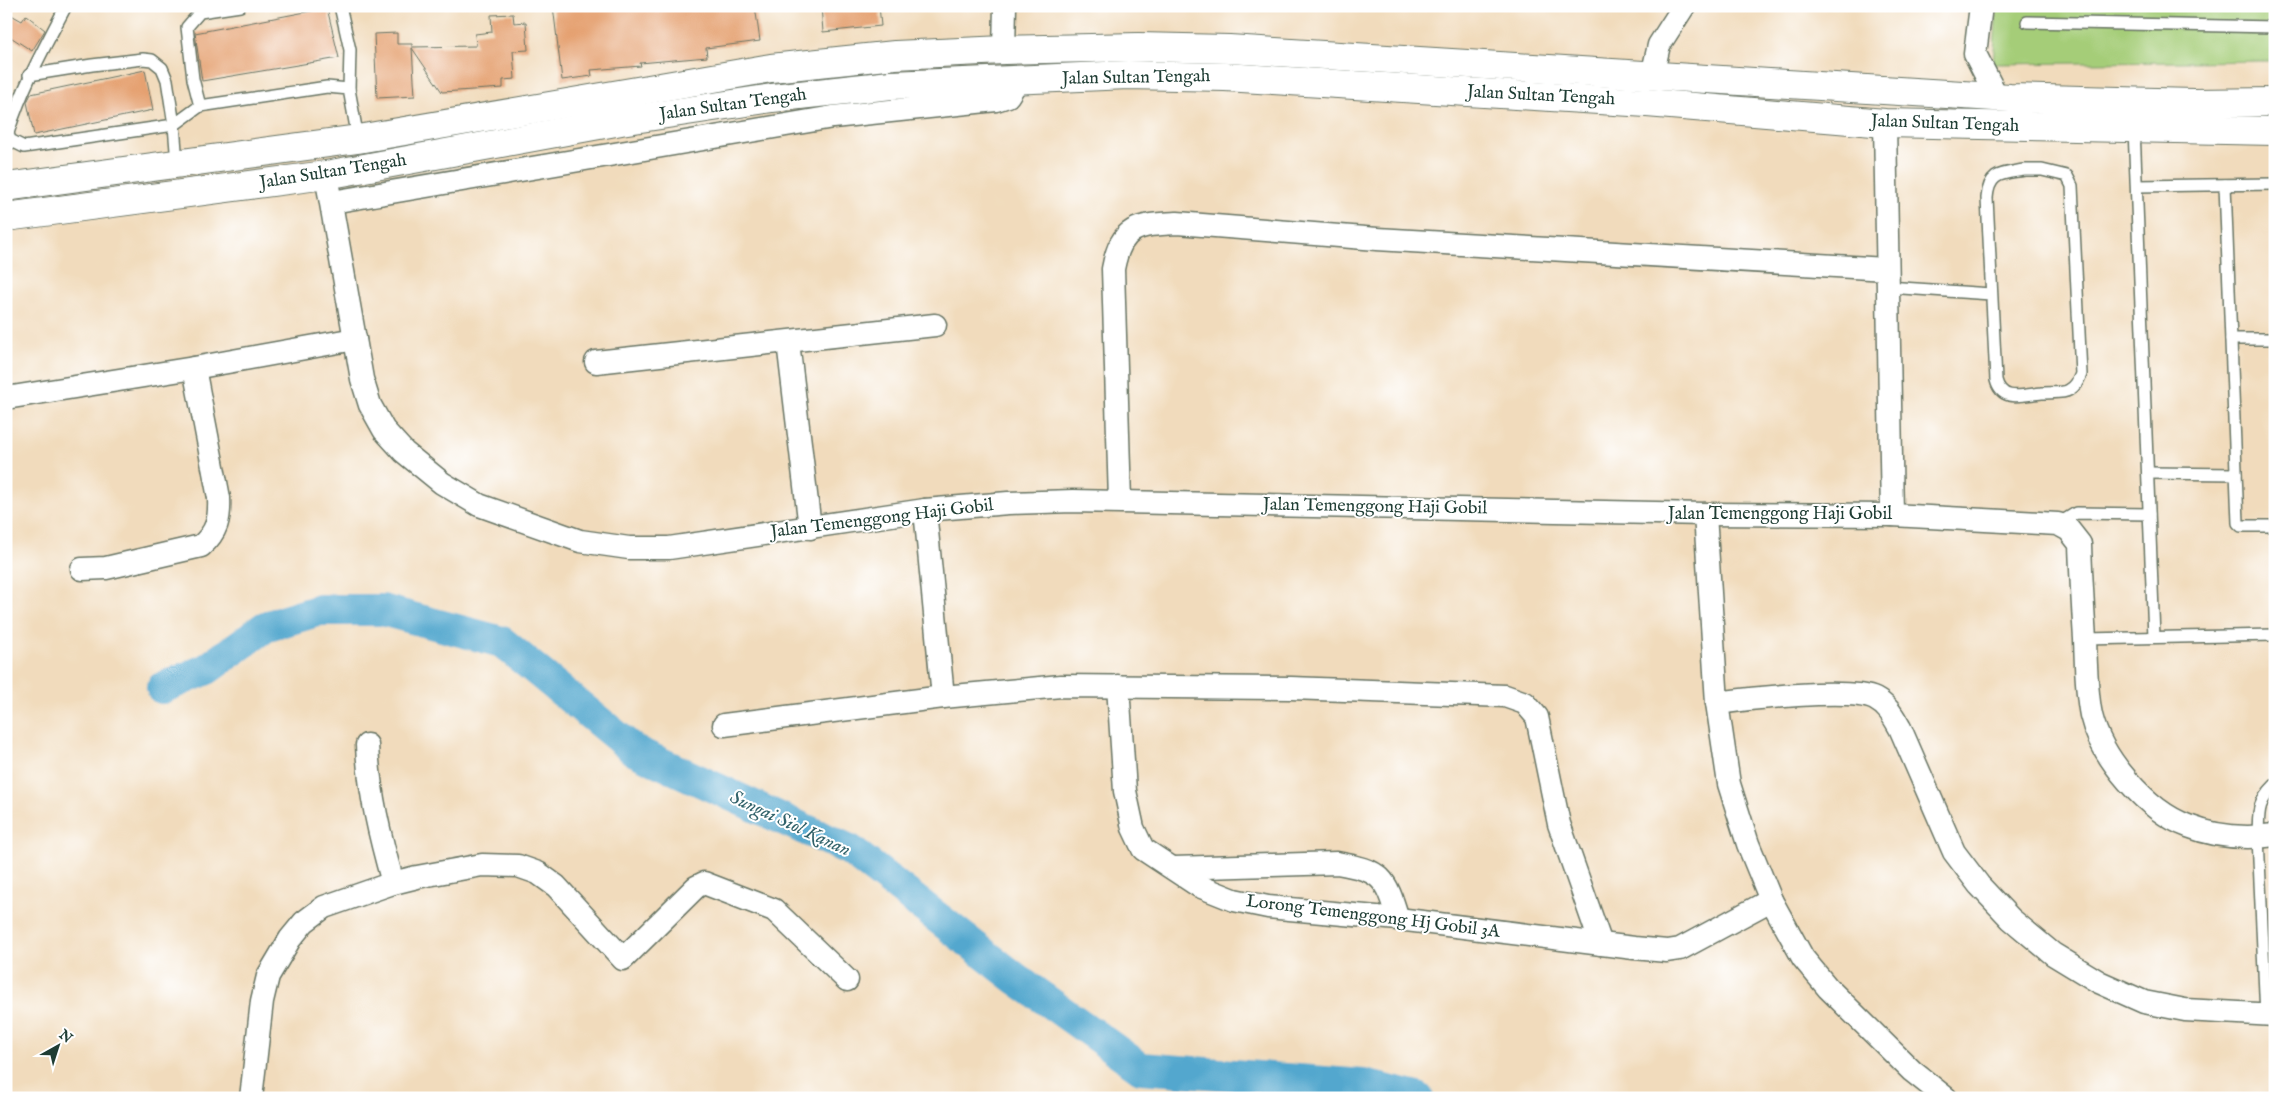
<svg xmlns="http://www.w3.org/2000/svg" width="2281" height="1104" viewBox="0 0 2281 1104" font-family="'IM FELL English',serif">
<style>
.green{fill:#a5cd78;stroke:#628556}
.lines{fill:none;stroke-linecap:round;stroke-linejoin:round}
.river{stroke:#52a7ce;stroke-width:32}
.building{fill:#e5a171}
.lane-casing{stroke:#687464;stroke-width:14}
.street-casing{stroke:#687464;stroke-width:25}
.secondary-casing{stroke:#687464;stroke-width:30}
.lane{stroke:#fff;stroke-width:11}
.street{stroke:#fff;stroke-width:22}
.secondary{stroke:#fff;stroke-width:28}
.labels{text-anchor:middle;dominant-baseline:central;stroke-width:4;stroke-linejoin:round;paint-order:stroke}
.street-label{font-size:18px;fill:#1f3d34;stroke:#fff}
.water-label{font-size:19px;font-style:italic;fill:#31626a;stroke:#fff}
</style>
<rect width="100%" height="100%" fill="#fff"/>
<filter id="ink" filterUnits="userSpaceOnUse"><feTurbulence type="fractalNoise" baseFrequency=".02" numOctaves="2"/><feDisplacementMap in="SourceGraphic" scale="10" xChannelSelector="R" yChannelSelector="G"/><feConvolveMatrix kernelMatrix="1 2 1 2 8 2 1 2 1" color-interpolation-filters="sRGB"/></filter>
<filter id="wash" filterUnits="userSpaceOnUse"><feTurbulence type="fractalNoise" baseFrequency=".0096" numOctaves="4" result="noise"/><feDisplacementMap in="SourceGraphic" scale="20" xChannelSelector="R" yChannelSelector="G"/><feGaussianBlur stdDeviation="1.12" result="paint"/><feColorMatrix in="noise" values="0 0 0 0 0 0 0 0 0 0 0 0 0 0 0 0 0 1.4 0 .05"/><feComposite in="paint" operator="in"/></filter>
<g filter="url(#wash)">
<rect width="100%" height="100%" fill="#f1dbbc"/>
<path class="green" d="M1997 6H2275V61L1993 64Z"/>
<g class="lines">
<path class="river" d="M162 688 207 669 265 627 320 610H382L502 642 635 751 850 850 1018 980 1141 1068 1364 1085 1418 1098"/>
</g>
<g id="blocks">
<g class="building">
<path d="M553 6H755L760 41 706 48 707 57 640 63 641 66 591 70 592 76 562 80Z"/>
<path d="M821 6H879L881 26 823 32Z"/>
<path d="M327 8 339 58 202 81 195 33Z"/>
<path d="M6 12 22 21 26 15 45 30 32 51 6 34Z"/>
<path d="M513 14 514 23 526 22 528 50 513 51 515 79 503 80V88L442 92 412 48 415 96 377 98 374 34 397 33V44H412V47L476 46 475 34 492 32 491 15Z"/>
<path d="M145 70 153 110 34 135 27 102 31 94Z"/>
</g>
</g>
</g>
<g filter="url(#ink)">
<use href="#blocks" fill-opacity="0" stroke="#687464" stroke-width="1"/>
<g class="lines">
<g class="lane-casing">
<g id="lane">
<path d="M66 6C44 48 22 88 8 133L10 140 24 147 174 125 177 163"/>
<path d="M340 6 350 50 349 89"/>
<path d="M2027 22 2275 27"/>
<path d="M29 75 92 65 143 59 152 60 162 68 167 80 174 125 200 106 327 87 349 89 358 139"/>
<path d="M200 106 193 79 187 27 200 12 240 6"/>
<path d="M2134 128 2154 637"/>
<path d="M2024 170H2042L2067 176 2072 186 2081 374C2078 381 2076 386 2069 390 2063 394 2050 392 2042 393 2025 394 2002 404 1996 380L1987 198C1989 172 2002 174 2024 170Z"/>
<path d="M2225 185 2238 523 2241 526H2275"/>
<path d="M2137 186 2275 184"/>
<path d="M1887 287 1991 294"/>
<path d="M2231 339H2275"/>
<path d="M2148 473 2236 474"/>
<path d="M2058 524 2076 513 2149 514"/>
<path d="M2085 639 2275 635"/>
<path d="M2266 1016 2258 837C2259 812 2256 804 2275 785"/>
</g>
</g>
<g class="street-casing">
<g id="street">
<path d="M1981 6 1975 54 1997 97"/>
<path d="M1004 50 1005 6"/>
<path d="M1652 76 1659 45 1684 6"/>
<path d="M1885 123 1892 515"/>
<path d="M326 175 362 379 370 405 384 430 404 452 442 483 479 505 580 541 629 548H669L925 510 1008 503 1073 501 1705 514 1892 515 2058 524 2069 530 2080 544C2081 576 2083 608 2085 639 2086 664 2086 690 2091 715 2101 758 2147 811 2188 826 2216 837 2246 839 2275 835"/>
<path d="M332 202 833 117 996 100 1008 96 1018 80"/>
<path d="M788 342 810 528"/>
<path d="M596 362 935 325"/>
<path d="M6 398 194 368 355 339"/>
<path d="M1120 501 1113 269C1121 226 1137 225 1177 223L1377 239 1886 269"/>
<path d="M925 510 943 697"/>
<path d="M1705 514 1717 703 1729 784 1748 844 1771 900 1803 958 1828 988 1912 1071 1946 1098"/>
<path d="M82 569 106 568 201 546C217 532 220 519 219 498L194 368"/>
<path d="M1118 686 1125 791 1133 828 1143 849 1199 886 1234 900 1268 907 1398 919 1634 948 1667 951 1680 949 1771 900"/>
<path d="M1717 703C1747 699 1850 687 1875 699 1888 706 1893 716 1900 728L1954 852 1979 885 2011 919 2053 954 2099 982 2144 1002 2185 1010 2275 1015"/>
<path d="M724 725 943 697 1061 686 1291 688 1505 696 1525 703 1537 717 1559 824 1601 944"/>
<path d="M367 745C369 792 380 837 393 883"/>
<path d="M1174 868 1337 863C1382 871 1385 876 1398 919"/>
<path d="M251 1098 262 1001 268 976 290 939 304 922 324 907 393 883 417 877 482 865 518 866 538 873 556 886 623 959 696 887 704 883 774 910 847 980"/>
</g>
</g>
<g class="secondary-casing">
<g id="secondary">
<path d="M6 187 358 139 771 68 895 55 1004 50 1138 47 1229 49 2010 98 2193 103 2275 102"/>
<path d="M6 217 326 175 621 121 772 98 891 85 1128 75 1225 77 1647 103 1885 123 2275 131"/>
</g>
</g>
<use href="#lane" class="lane"/>
<use href="#street" class="street"/>
<use href="#secondary" class="secondary"/>
</g>
</g>
<g class="labels">
<g class="street-label">
<text transform="translate(1136 78) rotate(-1)">Jalan Sultan Tengah</text>
<text transform="translate(1541 96) rotate(3)">Jalan Sultan Tengah</text>
<text transform="translate(733 105) rotate(-8)">Jalan Sultan Tengah</text>
<text transform="translate(1945 124) rotate(2)">Jalan Sultan Tengah</text>
<text transform="translate(333 172) rotate(-9)">Jalan Sultan Tengah</text>
<text transform="translate(1375 507) rotate(1)">Jalan Temenggong Haji Gobil</text>
<text x="1780" y="514">Jalan Temenggong Haji Gobil</text>
<text transform="translate(882 519) rotate(-7)">Jalan Temenggong Haji Gobil</text>
<text transform="translate(1373 917) rotate(7)">Lorong Temenggong Hj Gobil 3A</text>
</g>
<g class="water-label">
<text transform="translate(790 824) rotate(25)">Sungai Siol Kanan</text>
</g>
</g>
<rect width="2281" height="1104" fill="none" stroke="#fff" stroke-width="25"/>
<g transform="translate(58 1046) rotate(39)" stroke="#ffffff" stroke-width="4" paint-order="stroke">
<path d="M0-4L9 19L0 12L-9 19Z" fill="#1f3d34"/>
<text y="-8" font-size="14" font-weight="bold" text-anchor="middle" fill="#1f3d34">N</text>
</g>
</svg>
